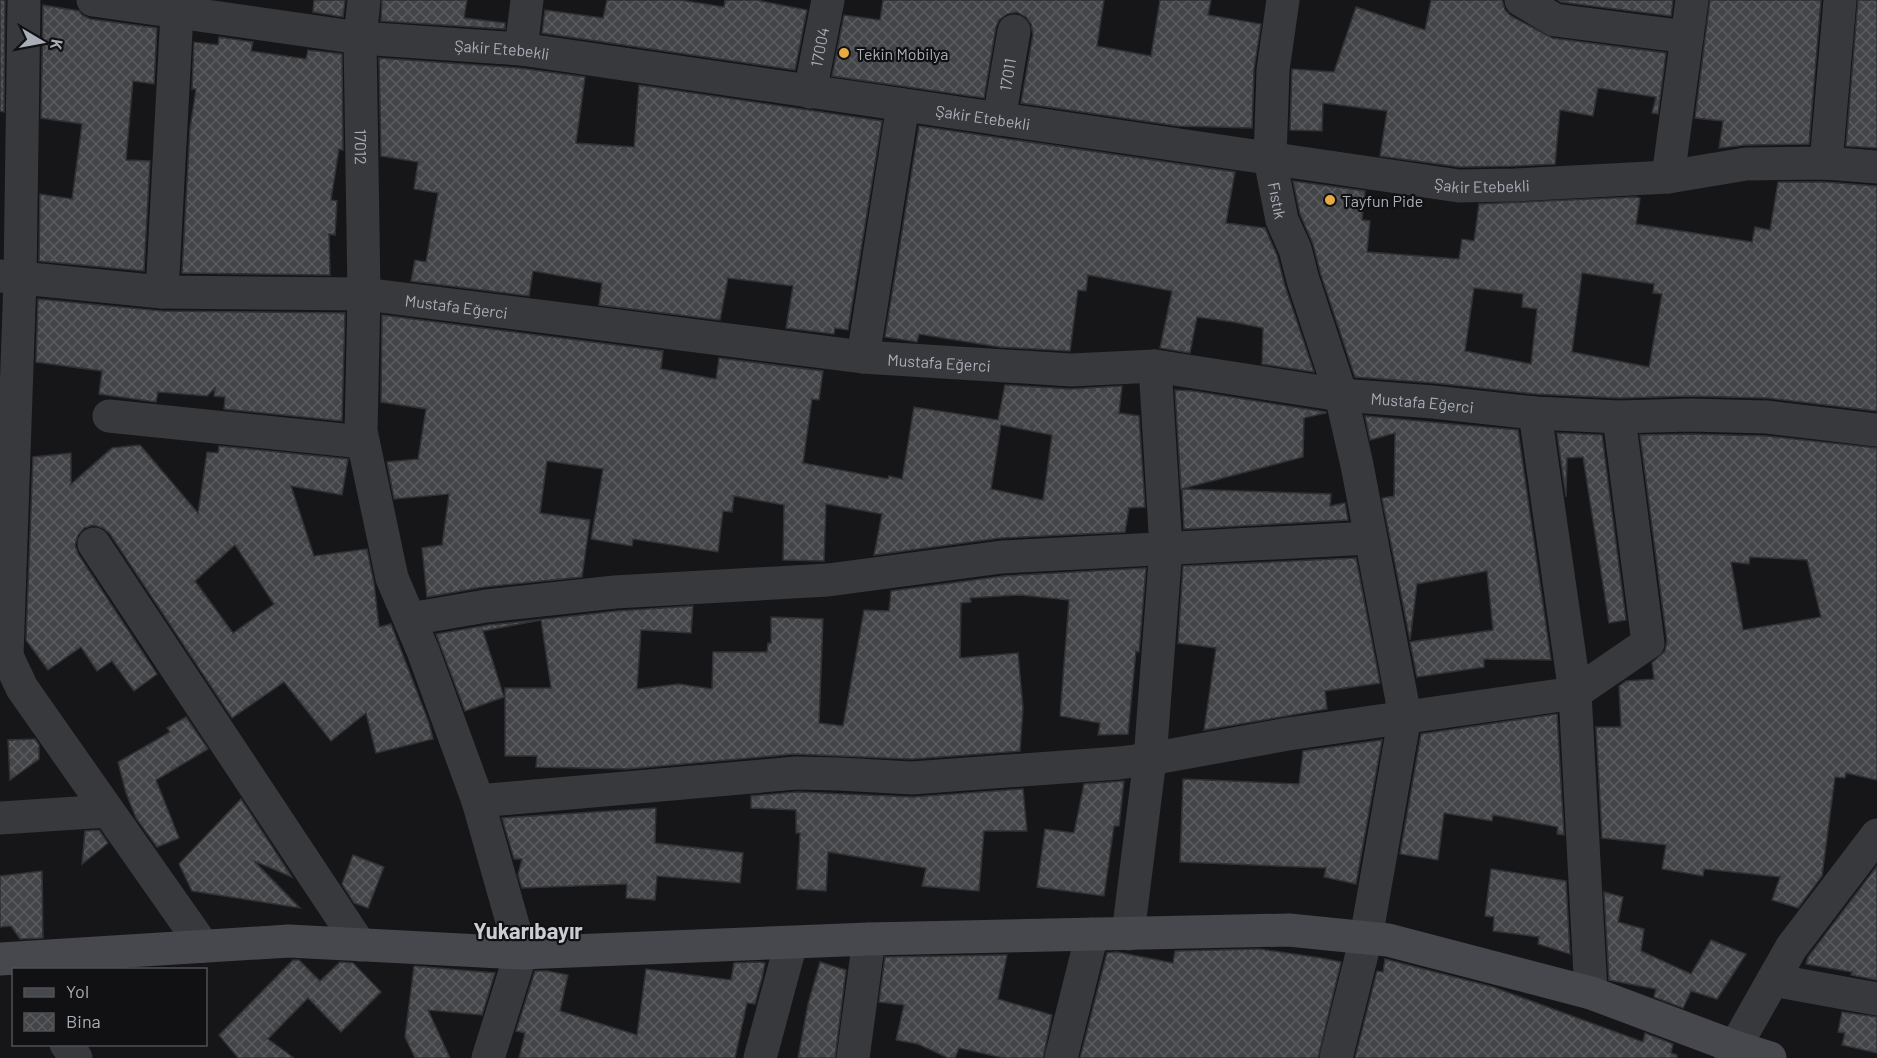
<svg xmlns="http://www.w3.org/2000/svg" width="1877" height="1058" viewBox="0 0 1877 1058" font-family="Barlow,sans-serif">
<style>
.building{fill:url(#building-cross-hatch);stroke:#303134;stroke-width:1.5;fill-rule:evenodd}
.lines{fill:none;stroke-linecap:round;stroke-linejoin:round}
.street{stroke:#38393d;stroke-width:33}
.secondary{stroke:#46484d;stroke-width:33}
.poi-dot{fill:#e8ab3f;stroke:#111113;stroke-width:2}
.labels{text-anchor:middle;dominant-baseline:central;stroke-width:4.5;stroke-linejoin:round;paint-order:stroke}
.street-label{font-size:16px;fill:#a9aeb7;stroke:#111113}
.poi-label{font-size:16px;fill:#a9aeb7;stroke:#111113;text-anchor:start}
.district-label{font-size:22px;font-weight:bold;fill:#cacdd4;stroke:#111113}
</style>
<defs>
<pattern id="building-cross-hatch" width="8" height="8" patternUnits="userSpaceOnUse" patternTransform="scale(1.5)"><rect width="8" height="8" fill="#434448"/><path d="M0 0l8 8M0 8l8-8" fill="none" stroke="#5b5c60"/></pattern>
</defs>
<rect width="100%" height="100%" fill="#161618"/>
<g class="building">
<path d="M0 0H5L4 112 0 111Z"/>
<path d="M314 0H345L343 17 313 12Z"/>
<path d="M382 0H467L464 18 505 23V29L381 21Z"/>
<path d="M607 0H680L724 7 725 0H756L807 10 795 70 542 33 545 10 603 18Z"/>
<path d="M883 0H1104L1097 46 1151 56 1160 0H1211L1208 15 1261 24 1254 69 1252 128 1178 126 1021 103 1033 34 1031 24 1026 17 1017 12 1007 14 999 20 996 27 984 98 832 76 844 15 880 20Z"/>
<path d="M1431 0H1502L1505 10 1511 16 1552 38 1666 53 1658 114 1652 113 1656 97 1598 88 1593 116 1560 110 1555 164 1514 166 1460 167 1380 156 1387 111 1323 103 1322 131 1290 130 1292 69 1334 72 1356 7 1425 30Z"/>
<path d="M1558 0H1673L1671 16 1561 2Z"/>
<path d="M1710 0H1821L1809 144 1746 145 1719 148 1723 121 1695 118Z"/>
<path d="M1858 0H1877V148L1846 146Z"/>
<path d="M43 5 79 11 82 15 90 19 157 28 154 84 133 81 126 160 150 161 144 271 39 261 40 194 72 199 82 124 41 118Z"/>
<path d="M219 37 253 42 251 51 306 59 308 50 342 54 343 150 339 149 331 200 337 201 335 235 329 234 330 275 182 273 190 128 196 89H192L194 42 218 45Z"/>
<path d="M379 58 519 68 585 77 576 143 634 147 639 85 882 121 848 330 835 328 834 334 786 328 793 286 728 278 720 320 599 305 602 283 533 271 529 296 411 281 415 260 426 262 438 193 414 189 418 162 381 156Z"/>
<path d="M919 126 1235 172 1226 223 1265 228 1277 255 1285 286 1314 372 1262 364 1263 328 1233 322 1197 317 1190 353 1160 348 1172 291 1088 275 1086 291 1078 290 1070 351 999 347 919 334 917 342 885 337Z"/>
<path d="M1293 181 1365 191 1362 220 1370 221 1367 252 1459 259 1462 239 1474 241 1479 204 1635 197 1640 198 1636 224 1752 242 1755 227 1770 230 1778 182H1825L1877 186V411L1767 398 1690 396 1619 398 1536 394 1435 383 1355 377 1321 275 1313 244 1300 214ZM1582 273 1654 284 1653 293 1662 294 1649 367 1572 352ZM1474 288 1523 294 1522 307 1537 309 1531 364 1465 351Z"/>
<path d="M38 299 162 311 345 313 342 421 224 409 225 397 214 396 215 388 207 396 158 392 156 402 99 394 102 371 36 362Z"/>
<path d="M382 315 663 351 661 369 716 379 719 358 823 371 819 400 812 399 803 463 888 479 889 476 902 479 914 407 998 420 1005 385 1070 389 1122 386 1119 413 1139 416 1145 507 1129 508 1125 532 1000 538 874 555 882 514 826 504 824 561 783 560 784 505 734 496 732 512 723 511 718 552 633 539 632 546 591 539 603 469 547 461 540 513 590 520 582 577 484 587 427 597 422 548 442 545 449 494 394 499 387 462 418 459 426 409 381 402ZM1001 425 1052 435 1043 500 991 489Z"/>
<path d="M1175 390 1193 391 1326 412V413L1304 418 1303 457 1181 489Z"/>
<path d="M1365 416 1518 430 1551 660 1484 659V667L1417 677 1410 642 1493 630 1487 571 1417 584 1410 640 1382 498 1394 496 1395 433 1370 440Z"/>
<path d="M1557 433 1602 435 1626 620 1609 623 1583 457 1567 458 1566 497Z"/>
<path d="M1690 434 1766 436 1877 448V780L1846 773 1845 778 1835 777 1822 876 1798 908 1772 900 1780 877 1704 869 1703 876 1662 869 1666 845 1602 838 1596 727H1621L1619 686 1626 681 1654 679 1652 663 1665 651 1667 641 1640 435ZM1750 557 1807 560 1821 617 1743 630 1731 562 1749 564Z"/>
<path d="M140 445 198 513 207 452 218 453 219 446 348 459 342 495 291 486 314 556 367 549 374 583 379 627 391 624 429 723 433 739 376 753 366 713 331 741 284 682 232 718 110 534 103 528 93 525 84 528 78 535 75 545 78 554 157 674 134 691 112 661 97 671 81 647 48 670 26 640 33 457 71 453V484L112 448ZM235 545 274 604 233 633 195 581Z"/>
<path d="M1182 489 1331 494 1330 506 1345 503 1348 520 1184 529Z"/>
<path d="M1356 558 1380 683 1325 691 1327 709 1204 730 1216 648 1178 643 1183 566Z"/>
<path d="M1146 568 1139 652 1136 651 1128 734 1098 735 1100 723 1060 716 1069 600 1020 595 970 598 971 602 961 603 960 658 1018 653 1023 708 1020 751 912 759 794 754 627 769 536 767 537 756H505V688H551L541 620 483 631 504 697 465 711 436 634 489 625 617 611 693 606 691 633 641 630 637 689 679 684 712 689 713 652H767L768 643H771V617L823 619 819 723 843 726 864 610 889 611 891 591 1004 576Z"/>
<path d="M1557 714 1564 835 1557 834 1558 827 1493 815 1492 821 1444 813 1438 860 1400 854 1421 734Z"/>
<path d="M186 717 208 749 156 780 179 838 157 847 136 818 126 793 118 762 170 732 167 728Z"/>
<path d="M35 739 39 745V759L10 780 8 740Z"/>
<path d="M1382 740 1356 884 1324 877 1326 868 1180 862 1183 779 1299 784 1303 751Z"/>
<path d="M1124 781 1119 826H1114L1104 896 1037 887 1045 829 1074 833 1084 784Z"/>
<path d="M1023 789 1027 831H984L979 891 922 886 926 868 828 852 826 891 797 889 800 833H796V810L751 808V796L797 792 913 797Z"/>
<path d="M241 799 292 877 254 861 300 908 192 891 179 864Z"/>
<path d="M656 808 655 843 743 853 740 883 657 876 655 900 626 898 627 884 522 888 518 875 522 859H514L502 818Z"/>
<path d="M99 830 108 843 82 864 85 831Z"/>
<path d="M353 855 384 867 368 908 354 903 342 884Z"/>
<path d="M1877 866V980L1851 975 1852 972 1806 964 1808 957Z"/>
<path d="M1491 869 1566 881 1570 954 1538 944 1539 937 1493 931 1494 917 1485 916Z"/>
<path d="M42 871 43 938 20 939 11 926 0 927V876Z"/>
<path d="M1604 892 1623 897 1618 922 1644 929 1641 951 1691 974 1711 940 1746 954 1717 999 1691 991 1683 1008 1654 997 1656 989 1609 980Z"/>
<path d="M1259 949 1321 958 1341 962 1318 1058H1080L1107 953 1117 952 1173 963 1175 951Z"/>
<path d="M1004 955H1007L998 999 1052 1015 1043 1058H1003L959 1048 955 1058H948L918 1044 896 1040 904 1005 879 1002 885 957Z"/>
<path d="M1385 959 1493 987 1643 1042 1645 1033 1673 1044 1671 1053 1677 1055V1058H1355L1377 971 1383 972Z"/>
<path d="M293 960H299L320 981 340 962 353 963 381 992 341 1032 308 998 268 1039 294 1058H238L219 1035Z"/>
<path d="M759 962 765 963 762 978 755 1004 747 1003 735 1058H519L525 1033 516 1031 535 971H547L568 975 560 1011 637 1035 646 969 731 980 734 963Z"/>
<path d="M820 962 846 970 835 1058H798L808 1004Z"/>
<path d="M414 966 495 973 482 1015 428 1010 450 1058H415L405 1037Z"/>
<path d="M1842 1012 1877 1017V1053L1842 1045 1845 1033 1838 1032Z"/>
</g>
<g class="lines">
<g class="street">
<path id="s1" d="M93 0 360 38 521 49 1459 186 1515 185 1668 177 1746 164 1826 163 1877 167"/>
<path id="s2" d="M364 0 360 38 364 294 361 431 392 578 423 651 478 801 521 953 488 1058"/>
<path id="s3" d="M1283 0 1273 70 1270 159 1282 220 1295 249 1303 280 1341 395 1357 465 1405 716 1366 938 1336 1058"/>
<path d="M1521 0 1555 20 1687 37"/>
<path d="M521 49 527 0"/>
<path id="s4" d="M810 92 828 0"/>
<path id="s5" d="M999 119 1014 31"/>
<path d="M1826 163 1840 0"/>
<path d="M1668 177 1692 0"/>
<path id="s6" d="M0 276 162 292 364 294 863 357 1071 370 1155 366 1341 395 1433 402 1535 413 1619 417 1690 415 1767 417 1877 430"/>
<path d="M162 292 177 13"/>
<path d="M863 357 903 105"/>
<path d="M1535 413 1575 693 1591 993"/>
<path d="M109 416 363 442"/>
<path d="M94 544 360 945"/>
<path d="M410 619 486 606 615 592 828 580 1002 557 1371 538"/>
<path d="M7 656 20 279 24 0"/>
<path d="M0 657 7 656 22 688 203 946"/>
<path d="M478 801 796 773 839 774 912 778 1119 763 1150 759 1288 734 1575 693 1648 643 1619 417"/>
<path d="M0 818 107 811"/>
<path d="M1128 934 1150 759 1166 548 1155 366"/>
<path d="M1773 980 1877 999"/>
<path d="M66 1044 76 1058"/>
<path d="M760 1058 791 943"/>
<path d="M853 1058 869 939"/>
<path d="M1061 1058 1092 934"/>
<path d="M1731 1058 1735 1047 1791 948 1877 835"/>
</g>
<path class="secondary" d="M0 959 289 941 521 953 869 939 1289 930 1388 940 1591 993 1735 1047 1770 1058"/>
</g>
<g class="poi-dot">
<circle cx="844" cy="53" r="6"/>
<circle cx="1330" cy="200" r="6"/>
</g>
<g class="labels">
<g class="street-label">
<text stroke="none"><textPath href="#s4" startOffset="46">17004</textPath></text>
<text stroke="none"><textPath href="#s1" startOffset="412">Şakir Etebekli</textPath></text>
<text stroke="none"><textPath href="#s5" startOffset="45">17011</textPath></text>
<text stroke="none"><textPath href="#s1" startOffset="898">Şakir Etebekli</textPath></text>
<text stroke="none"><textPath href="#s2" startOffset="147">17012</textPath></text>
<text stroke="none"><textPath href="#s1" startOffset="1402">Şakir Etebekli</textPath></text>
<text stroke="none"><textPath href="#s3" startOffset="202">Fıstık</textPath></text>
<text stroke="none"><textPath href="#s6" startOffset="458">Mustafa Eğerci</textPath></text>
<text stroke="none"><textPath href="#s6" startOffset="944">Mustafa Eğerci</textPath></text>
<text stroke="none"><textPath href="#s6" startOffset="1430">Mustafa Eğerci</textPath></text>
</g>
<g class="poi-label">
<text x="856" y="53">Tekin Mobilya</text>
<text x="1342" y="200">Tayfun Pide</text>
</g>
<g class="district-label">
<text x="528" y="930">Yukarıbayır</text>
</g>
</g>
<rect x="12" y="968" width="195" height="78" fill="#111113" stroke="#4e5055" stroke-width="1.5"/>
<rect x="24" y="988" width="30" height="9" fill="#46484d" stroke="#4e5055" stroke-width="1.5"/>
<text x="66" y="998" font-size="18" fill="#a9aeb7">Yol</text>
<rect x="24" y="1013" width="30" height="18" fill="url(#building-cross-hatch)" stroke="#4e5055" stroke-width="1.5"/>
<text x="66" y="1028" font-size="18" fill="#a9aeb7">Bina</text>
<g transform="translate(42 42) rotate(100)" stroke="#111113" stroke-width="4.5" paint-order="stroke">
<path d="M0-4.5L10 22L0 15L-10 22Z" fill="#a9aeb7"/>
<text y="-9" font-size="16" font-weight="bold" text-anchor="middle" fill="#a9aeb7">K</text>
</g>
</svg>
